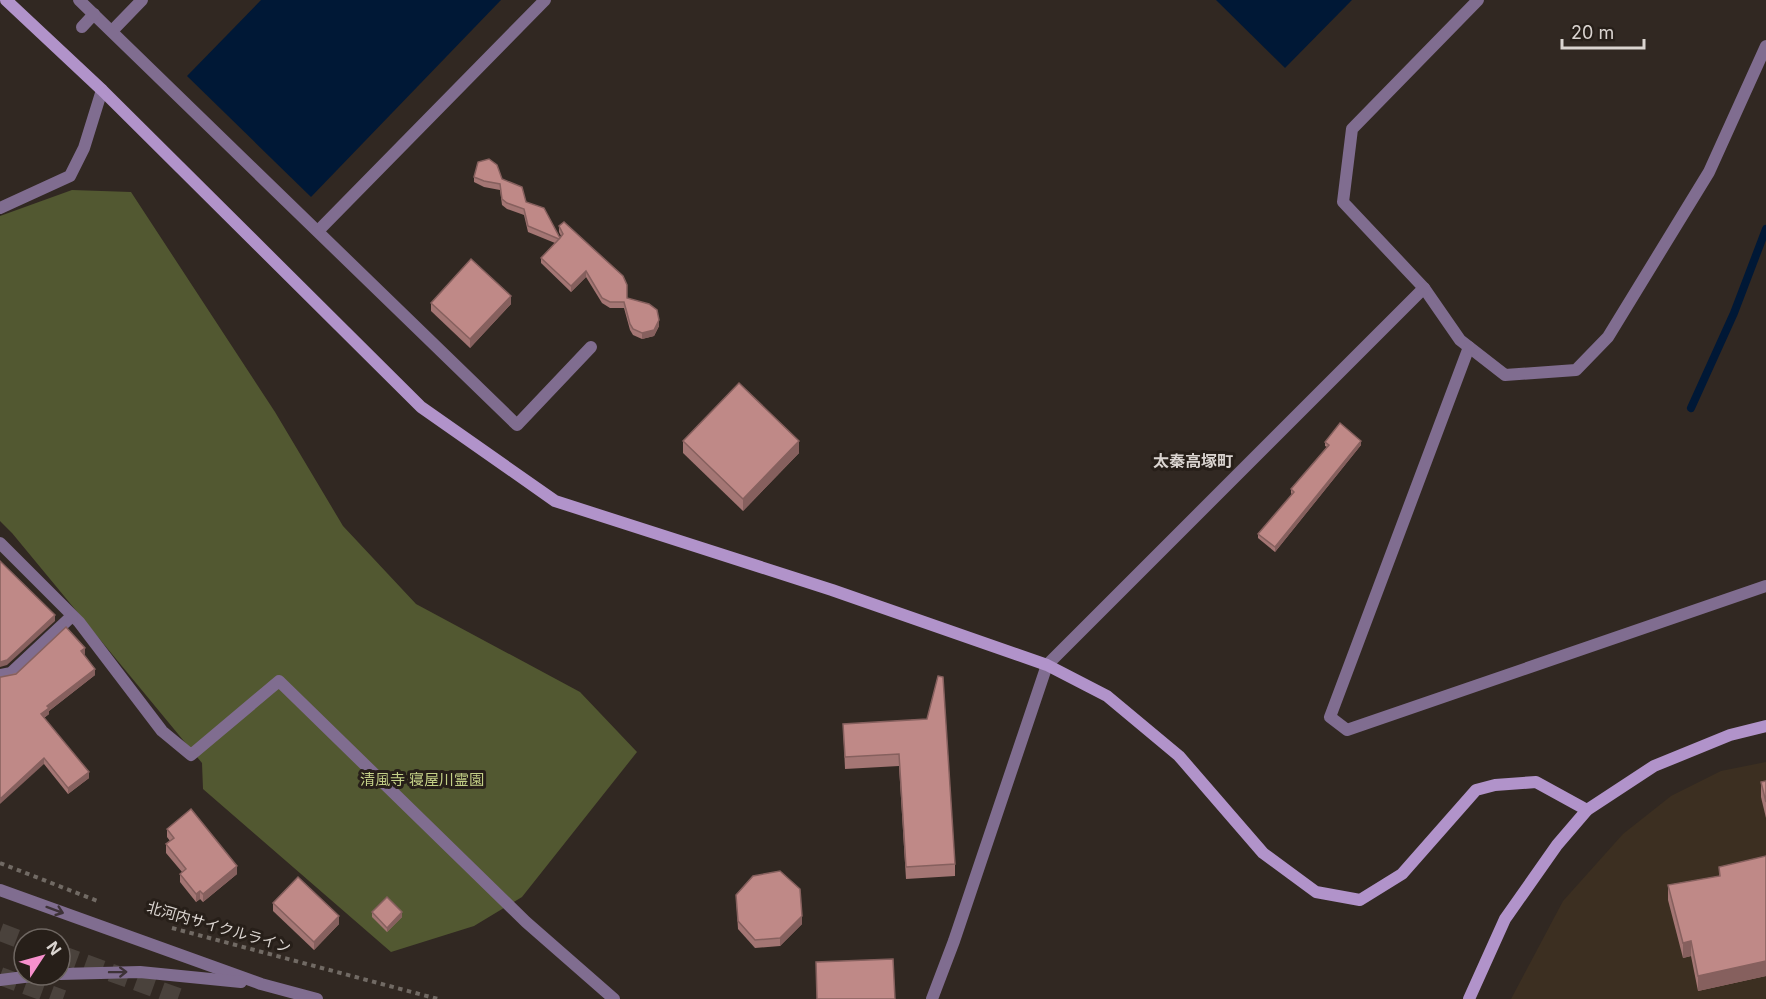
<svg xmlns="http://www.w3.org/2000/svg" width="1766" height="999" viewBox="0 0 1766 999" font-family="Inter,'Noto Sans JP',sans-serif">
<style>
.commercial{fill:#3c2f21}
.green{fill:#525831}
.water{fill:#001836}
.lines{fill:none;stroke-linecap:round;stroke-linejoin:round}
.stream{stroke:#001836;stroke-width:8}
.highway-tunnel{stroke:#4a423c;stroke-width:18;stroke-dasharray:18 9;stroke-linecap:butt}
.path{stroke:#716a64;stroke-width:4;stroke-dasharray:4.5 4.5;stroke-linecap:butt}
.lane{stroke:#806d90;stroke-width:12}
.street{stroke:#806d90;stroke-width:12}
.secondary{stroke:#b193ca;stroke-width:12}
.wall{fill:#a47674}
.shaded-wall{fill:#86605e}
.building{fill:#bf8987;stroke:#86605e;stroke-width:1.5}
.oneway{stroke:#3d3237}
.labels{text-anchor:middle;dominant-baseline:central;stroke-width:6;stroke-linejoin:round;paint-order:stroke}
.park-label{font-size:15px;fill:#c4d087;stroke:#271f19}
.street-label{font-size:15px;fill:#dad4d0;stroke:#271f19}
.neighbourhood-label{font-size:16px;font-weight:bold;fill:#dad4d0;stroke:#271f19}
</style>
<rect width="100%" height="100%" fill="#312822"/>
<path class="commercial" d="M1766 762V999H1511L1563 901 1623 834 1671 796 1721 771Z"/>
<path class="green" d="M72 190 131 192 275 412 343 526 416 604 580 692 637 752 522 897 474 926 391 952 203 789 202 763 12 533 0 521V216Z"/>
<g class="water">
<path d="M261 0H501L311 197 187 76Z"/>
<path d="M1216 0H1352L1285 68Z"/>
</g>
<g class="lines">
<path class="stream" d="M1691 408 1734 313 1766 229"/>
<g class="highway-tunnel">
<path d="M0 932 24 941"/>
<path d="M60 954 184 999"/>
<path d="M0 976 63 999"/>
</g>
<g class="path">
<path d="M0 863 100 902"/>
<path d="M172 928 438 999"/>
</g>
<g class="lane">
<path d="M79 0 517 425 591 347"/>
<path d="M1478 0 1352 129 1343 202 1424 288 1460 340 1505 375 1576 370 1608 337 1709 172 1766 46"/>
<path d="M82 27 94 14"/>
<path d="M112 31 142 0"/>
<path d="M318 231 545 0"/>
<path d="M1469 347 1330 717 1347 730 1766 586"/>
<path d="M1047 665 1424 288"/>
</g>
<g class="street">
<path d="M0 208 70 176 84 148 102 90"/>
<path d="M0 543 79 622 162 731 191 755 279 681 526 922 614 999"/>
<path d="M0 675 11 673 72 616"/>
<path d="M0 890 261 984 317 999"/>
<path d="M60 974 140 972 241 982"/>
<path d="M0 980 40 975"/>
<path d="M932 999 954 941 1047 665"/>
</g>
<g class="secondary">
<path d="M6 0 102 90 421 407 555 501 832 590 1047 665 1107 696 1179 756 1263 853 1316 892 1360 900 1402 874 1476 790 1495 785 1536 782 1587 810"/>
<path d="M1469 999 1505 919 1557 845 1587 810 1654 766 1730 735 1766 726"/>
</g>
</g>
<g class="wall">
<path d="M474 177 502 179 560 238 561 236 559 232V226L627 298 659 326 654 336 642 339 633 335 630 330 624 308H610L602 303 586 277 571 292 541 263V258L555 243 528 232 524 215 507 209 502 205 500 190 484 187 474 182Z"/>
<path d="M431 303 511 304 470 348 431 311Z"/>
<path d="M683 441 799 453 743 511 683 453Z"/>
<path d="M1325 442 1361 445 1275 552 1258 538V534L1292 495 1291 493V489L1327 447 1325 446Z"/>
<path d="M85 654 84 655 95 675 49 711V714L44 718 89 778 68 794 44 764 1 677Z"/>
<path d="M927 719 955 864V876L906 879 899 766 845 769 843 724Z"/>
<path d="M1766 781V818L1761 797V782Z"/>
<path d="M167 829 237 874 203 902 200 899 196 902 180 882V874L182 872 166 853V844L170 841 167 837Z"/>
<path d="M1766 856V976L1698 991 1691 956 1683 958 1668 900V885L1719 876V867Z"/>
<path d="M736 895 802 924 780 946 755 948 738 929Z"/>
<path d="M273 903 339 924 314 950 273 911Z"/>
<path d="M372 912 402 917 387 932 372 917Z"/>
</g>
<g class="shaded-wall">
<path d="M586 271V277L571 292V286Z"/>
<path d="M511 296V304L470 348V339Z"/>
<path d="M659 320V326L654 336 642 339V333Z"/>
<path d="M799 441V453L743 511V499Z"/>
<path d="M1361 441V445L1275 552V547Z"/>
<path d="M55 615V621L7 665 0 667V662Z"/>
<path d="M85 648V654L81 657V651Z"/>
<path d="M95 669V675L49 711V714L41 720V714L47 706Z"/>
<path d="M44 758V764L0 804V799Z"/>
<path d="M89 772V778L68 794V788Z"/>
<path d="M237 866V874L203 902V894Z"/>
<path d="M200 891V899L196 902V894Z"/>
<path d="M402 912V917L387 932V928Z"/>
<path d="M339 916V924L314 950V942Z"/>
<path d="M802 916V924L780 946V938Z"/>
<path d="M1691 941V956L1683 958V943Z"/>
<path d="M1766 961V976L1698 991V976Z"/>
</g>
<g class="building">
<path d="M489 159 497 165 502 179 522 187 526 202 544 208 560 238 563 234 559 226 564 222 623 276 627 285V298L649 304 657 310 659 320 654 330 642 333 633 329 630 324 624 302H610L602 298 586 271 571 286 541 258 559 239 528 226 524 209 507 203 502 199 500 184 484 181 474 177 478 162Z"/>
<path d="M471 259 511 296 470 339 431 303Z"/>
<path d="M739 383 799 441 743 499 683 441Z"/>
<path d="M1340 423 1361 441 1275 547 1258 534 1294 492 1291 489 1329 445 1325 442Z"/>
<path d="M0 561 55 615 7 660 0 662Z"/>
<path d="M66 627 85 648 81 651 95 669 47 706 49 708 41 714 89 772 68 788 44 758 0 799V677H1L16 674Z"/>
<path d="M938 676 943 677 955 864 906 867 899 754 845 757 843 724 927 719Z"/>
<path d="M1766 781V802L1761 782Z"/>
<path d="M191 809 237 866 203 894 200 891 196 894 180 874 186 869 166 844 174 838 167 829Z"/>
<path d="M1766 856V961L1698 976 1691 941 1683 943 1668 885 1720 876 1719 867Z"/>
<path d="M780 871 800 889 802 916 780 938 755 940 738 921 736 895 753 876Z"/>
<path d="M298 877 339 916 314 942 273 903Z"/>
<path d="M387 897 402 912 387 928 372 912Z"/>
<path d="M893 959 895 999H817L816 962Z"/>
</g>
<defs><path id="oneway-shaft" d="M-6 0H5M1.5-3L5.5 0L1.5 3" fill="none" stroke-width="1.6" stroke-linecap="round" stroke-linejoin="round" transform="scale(1.5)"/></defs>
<g class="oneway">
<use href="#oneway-shaft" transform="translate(55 910) rotate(20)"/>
<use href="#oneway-shaft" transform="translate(118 972) rotate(-1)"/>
</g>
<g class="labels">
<g class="park-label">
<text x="422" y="779">清風寺 寝屋川霊園</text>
</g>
<g class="street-label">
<text transform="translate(219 927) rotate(16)">北河内サイクルライン</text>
</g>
<g class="neighbourhood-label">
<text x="1193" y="461">太秦高塚町</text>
</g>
</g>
<g transform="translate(42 957) rotate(54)"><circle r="28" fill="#271f19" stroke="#6f6762" stroke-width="1.5"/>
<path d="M0-4.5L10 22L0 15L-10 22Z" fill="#f790cd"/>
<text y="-9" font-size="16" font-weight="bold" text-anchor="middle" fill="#dad4d0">N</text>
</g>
<path d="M1562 39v9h82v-9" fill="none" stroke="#dad4d0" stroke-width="3"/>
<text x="1571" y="39" font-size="18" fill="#dad4d0" stroke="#271f19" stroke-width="4.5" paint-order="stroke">20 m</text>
</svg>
